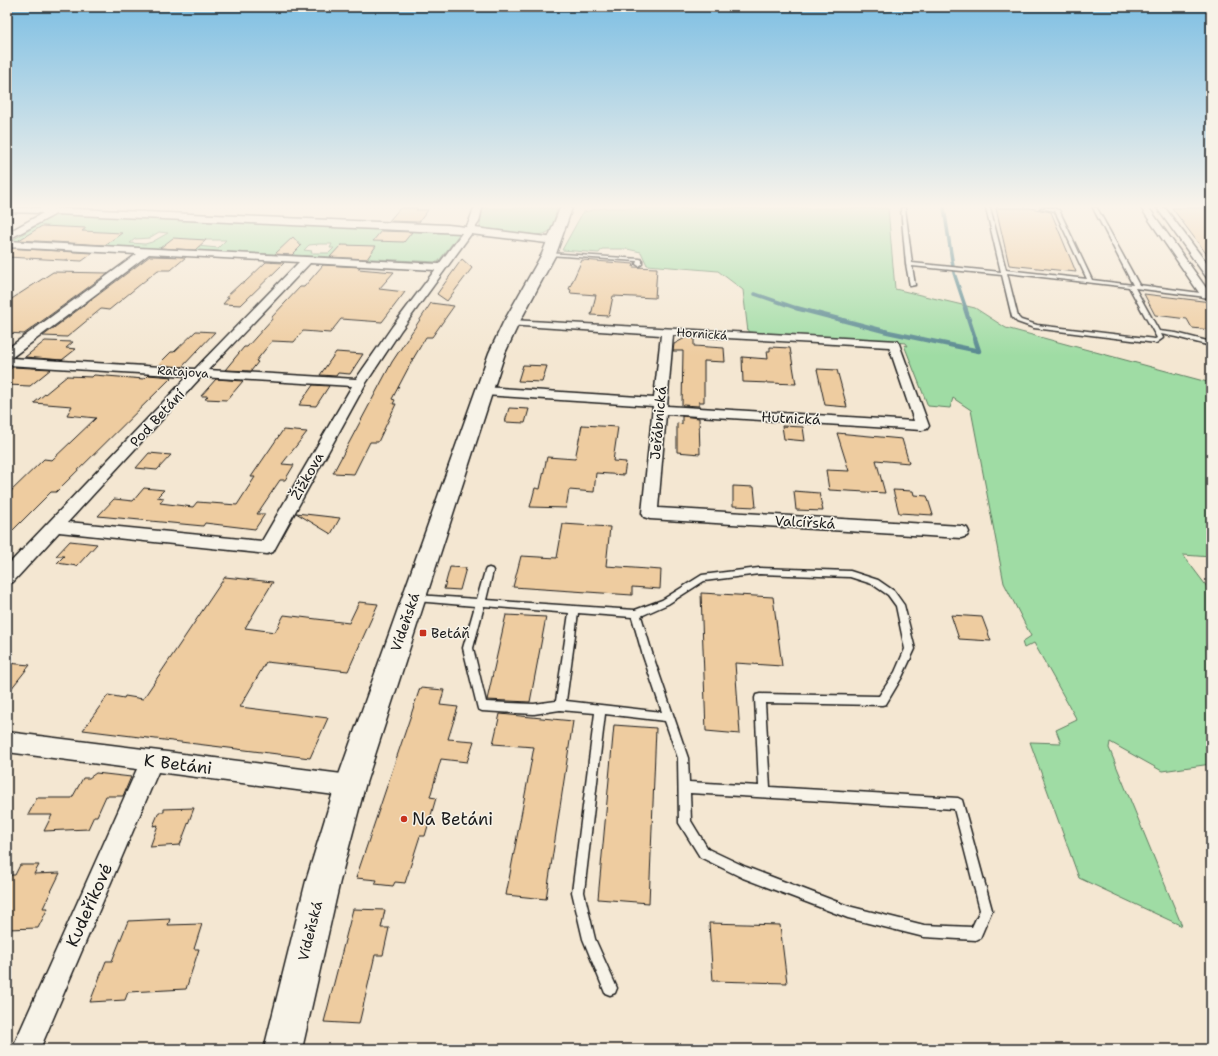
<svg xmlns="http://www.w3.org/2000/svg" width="1218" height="1056" viewBox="0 0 1218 1056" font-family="'Shantell Sans',sans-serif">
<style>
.green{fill:#9fdca4;stroke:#5e7c60;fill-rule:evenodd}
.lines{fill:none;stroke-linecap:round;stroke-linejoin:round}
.stream-far1{stroke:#57878f;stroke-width:3.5}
.stream{stroke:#57878f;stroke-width:4.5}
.building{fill:#eecca0;stroke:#1c1c1c}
.service-casing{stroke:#1c1c1c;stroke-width:3}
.minor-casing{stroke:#1c1c1c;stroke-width:3}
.secondary-casing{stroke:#1c1c1c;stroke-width:3}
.service{fill:#f7f3e8;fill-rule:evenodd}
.minor{fill:#f7f3e8;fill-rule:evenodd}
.secondary{fill:#f7f3e8;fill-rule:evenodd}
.poi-dot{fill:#c8321e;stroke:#f7f3e8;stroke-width:1.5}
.labels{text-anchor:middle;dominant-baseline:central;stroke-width:3;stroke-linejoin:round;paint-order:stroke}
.far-street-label{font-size:12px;fill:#1c1c1c;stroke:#f7f3e8}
.street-label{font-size:14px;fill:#1c1c1c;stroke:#f7f3e8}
.poi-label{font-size:14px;fill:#1c1c1c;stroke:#f7f3e8;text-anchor:start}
.near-street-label{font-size:17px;fill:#1c1c1c;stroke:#f7f3e8}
.near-poi-label{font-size:17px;fill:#1c1c1c;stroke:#f7f3e8;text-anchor:start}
</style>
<rect width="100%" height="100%" fill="#f4e7d2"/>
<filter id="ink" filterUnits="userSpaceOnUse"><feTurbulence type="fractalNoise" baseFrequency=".025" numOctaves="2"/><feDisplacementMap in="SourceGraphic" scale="8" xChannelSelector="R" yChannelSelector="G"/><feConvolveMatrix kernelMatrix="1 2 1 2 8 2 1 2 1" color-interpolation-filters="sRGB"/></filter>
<g filter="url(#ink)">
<g class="green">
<path d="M483 208H557L552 230 544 234 536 235 485 229 480 227V222Z"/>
<path d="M603 208H888L895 289 975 308 1006 328 1211 383V557L1183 555 1211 592V764L1162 771 1110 742 1109 748 1182 926 1079 878 1030 742 1061 743 1056 730 1077 720 1034 643 1024 648 1022 642 1031 636 1004 583 971 410 953 398 950 408 928 406 904 345 908 346 906 343 748 332 743 290 718 271 647 265 641 252 627 249H602L599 253 562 250 583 212Z"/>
<path d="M58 213 455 231 460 233 438 262 44 243 47 241 41 243 9 242ZM159 232 168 233 152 242 145 244 130 243 135 239 149 238ZM204 240H226L218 248 197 246ZM319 244H332L330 248H334L329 253H311L312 251 304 250 309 245Z"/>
</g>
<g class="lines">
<g class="stream-far1">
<path d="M944 208 954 273 966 309"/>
<path d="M755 294 799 309"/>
</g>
<path class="stream" d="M796 308 888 332 979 351 965 308"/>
</g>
<g class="building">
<path d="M400 208H418L416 210H428L419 222 389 221Z"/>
<path d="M996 208H1030L1051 212 1076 272 1009 265Z"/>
<path d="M1172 208H1211V260Z"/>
<path d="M42 226 86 228 82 231 122 233 105 245 19 240Z"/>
<path d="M381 231 412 232 404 242 373 241Z"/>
<path d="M293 237 301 246 292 255 275 254Z"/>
<path d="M173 238 206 240 195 250 160 248Z"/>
<path d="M341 245 376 246 367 259 330 257Z"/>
<path d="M7 248 93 253 82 261 7 257Z"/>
<path d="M150 256 186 257 171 270H158L109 310 101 309 67 337 43 336Z"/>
<path d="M462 259 472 268 447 301 437 294Z"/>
<path d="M582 260 634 264 633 267 657 268 655 298 613 296 609 316 591 315 596 295 570 293 571 290 569 289Z"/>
<path d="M266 262 284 263 241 305 223 304 229 297H226L241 283H244Z"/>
<path d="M323 265 360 267 358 269 394 272 379 289 405 292 382 322 341 319 330 333 303 331 294 342 272 341 256 361 258 362 251 371 225 370 244 347H247L273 318H271L300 287H304Z"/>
<path d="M53 272 108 273 24 334 7 333V302Z"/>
<path d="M1144 294 1211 302V330L1192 328 1187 319 1155 315Z"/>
<path d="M431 303 454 306 432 337H426L413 359 392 399 395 400 393 404H396L378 442H370L354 474 333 473 392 362Z"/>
<path d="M196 331 215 332 182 367 158 365 171 352H174Z"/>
<path d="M687 337 694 338V346L724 348 725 362 704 361V402H699V406L682 405 683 351H673L674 344Z"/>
<path d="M45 341 73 342 66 348 76 349 62 360 25 357Z"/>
<path d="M770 347 790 348 796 384 743 382 742 357 768 359 767 351H770Z"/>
<path d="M336 352 363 354 350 374 338 373 336 376 320 375Z"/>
<path d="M523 365 547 366 542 382 518 381Z"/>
<path d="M13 367 51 369 30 386 7 385V371Z"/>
<path d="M817 369 837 370 847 407 825 405Z"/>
<path d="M94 375 144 379 148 375 172 377 56 492H51L7 536V495L44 459 52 460 96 418 67 415 72 406 34 403 67 376 92 377Z"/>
<path d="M216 379 243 381 227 400 205 399 208 396H201Z"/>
<path d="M313 385 329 386 316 406 299 405Z"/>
<path d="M509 408 529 409 525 423 505 422Z"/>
<path d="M682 416 699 418 700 454 677 452V423L682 424Z"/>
<path d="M582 425 618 427 613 461 626 462 624 475 596 473 594 492 569 490 566 508 530 507 535 488 540 489 547 457 575 459Z"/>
<path d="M782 426 803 427 805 441 784 439Z"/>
<path d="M283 430 307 432 282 464 294 465 285 480H280L257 514H265L255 529 205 523 203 526 98 516 114 499 133 501 144 488 164 490 157 497 164 498 160 503 193 507 197 502 237 505 255 477H251Z"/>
<path d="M837 433 902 439 909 463 876 460 885 493 829 490 826 470 849 471Z"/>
<path d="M149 453 171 455 157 470 136 468Z"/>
<path d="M733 486 754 487 756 507 733 506Z"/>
<path d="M893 490 913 491 914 495 927 496 933 515 899 513Z"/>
<path d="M794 491 819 493 823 511 796 510Z"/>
<path d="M296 513 340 518 331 534Z"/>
<path d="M563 524 610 527 606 566 661 570 660 589 632 587V595L513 587 521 556 557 558Z"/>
<path d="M70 541 97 544 77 566 57 563 64 556H56Z"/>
<path d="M450 567 466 568 460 590 444 589Z"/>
<path d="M225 577 273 582 245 628 275 632 284 615 349 623 359 602 378 604 348 671 266 662 240 707 328 718 310 758 83 730 108 695 124 698 125 696 143 699Z"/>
<path d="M701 593 773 597 782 666 735 663 740 734 706 731Z"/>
<path d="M506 615 546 617 530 702 487 700Z"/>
<path d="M951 615 982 617 991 641 959 639Z"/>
<path d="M7 663 30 665 7 694Z"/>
<path d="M420 688 444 690 440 705 458 707 448 739 474 741 467 762 441 759 430 797 436 798 425 836H420L405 883 395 882 393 886 375 884 377 880 356 878Z"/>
<path d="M500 714 573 721 546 899 506 895 534 747 493 744Z"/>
<path d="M614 725 656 728 649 903 598 899Z"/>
<path d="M96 773 131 777 123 796H106L97 816H94L88 829 44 831 52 815H28L37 798H72L83 778H89Z"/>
<path d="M194 808 180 845 150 847 158 825 153 826 159 812H164V809Z"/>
<path d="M20 865H39L34 874 60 873 43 908H48L38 928 7 929V883L11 875H15Z"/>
<path d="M353 909 385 910 381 928H389L383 955H375L359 1024 324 1022Z"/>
<path d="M170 919 168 925 202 924 194 949H199L186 989 128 992 125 1000 90 1002 106 961H112L128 921Z"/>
<path d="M709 923 780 925 787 983 713 981Z"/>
</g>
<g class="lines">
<g class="service-casing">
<g id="service">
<path d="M901 208H905L912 263 1001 272 986 208H990L1006 270 1087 279 1055 211 1040 208H1052L1059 210 1092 280 1133 285 1093 208H1097L1139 285 1208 294 1209 295 1206 297 1135 288 1159 331 1176 333 1211 342V346L1176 337 1161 334 1163 338 1156 343 1034 328 1017 322 1012 317 1002 275 912 266 915 285 910 286 906 264ZM1007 273 1129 287 1157 338 1155 339 1037 325 1021 320 1018 317Z"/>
<path d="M547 253 640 259 642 260V264L639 266 636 264 637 261 549 255H547Z"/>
<path d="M489 568 492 569 493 571 486 600 635 610 662 600 702 575 759 568 850 571 878 580 894 591 904 605 915 649 902 677 886 704 882 705 765 703 770 787 958 798 962 800 992 910 980 938 976 940 924 937 848 918 743 878 700 857 679 823 678 758 665 721 605 714 584 892 595 939 617 988 615 993 610 995 605 993 583 939 572 892 595 713 560 710 534 714 482 711 478 709 463 648 475 606 416 601 413 600 412 598 413 596 416 595 477 599 485 571 486 569ZM759 574 850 577 872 584 888 595 896 606 905 649 895 672 879 696 760 694 756 695 755 698 759 786 689 782 688 758 653 656 641 616 668 604 704 581ZM484 606 569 613 556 701 534 704 486 702 473 648ZM578 613 632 617 643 656 662 712 566 701ZM690 793 954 809 980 910 972 927 924 925 848 906 746 867 708 849 691 821Z"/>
</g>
</g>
<g class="minor-casing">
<g id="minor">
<path d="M7 208H54L448 225 466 227 469 222 474 208H482L479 222 475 228 555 238 560 241 555 244 471 234 401 330 366 383 273 552 267 554 59 532 13 582 7 584V566L188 376 7 365V349L137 254 7 247V241L439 264 462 233 56 214 7 240V233L43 213 7 212ZM149 254 299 262 195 369 11 358ZM310 263 435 270 392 327 356 379 208 370ZM201 377 352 386 262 541 68 522Z"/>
<path d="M1141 208H1149L1209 292H1211V298L1202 297Z"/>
<path d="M1157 208H1165L1211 269V279L1207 278Z"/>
<path d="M511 320 898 341 929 426 927 429 922 430 666 414 658 508 961 526 967 528 969 532 967 536 961 538 650 519 644 517 642 513 653 406 484 395 479 394 478 391 479 388 484 387 654 398 661 335 507 325 505 323 507 321ZM673 335 889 347 914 421 667 406Z"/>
<path d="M7 732 350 775 358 778 361 786 358 794 350 797 158 772 40 1049H12L137 769 7 752Z"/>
</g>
</g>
<g class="secondary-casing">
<path id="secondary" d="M560 208H572L556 254 519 323 505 353 365 786 340 881 302 1049H264L306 881 335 786 489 353 503 323 542 254Z"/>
</g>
<use href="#service" class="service"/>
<use href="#minor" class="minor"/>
<use href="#secondary" class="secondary"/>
</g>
</g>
<linearGradient id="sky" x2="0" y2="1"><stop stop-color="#7ebfe3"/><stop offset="0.58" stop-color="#faf4eb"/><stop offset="1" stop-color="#faf4eb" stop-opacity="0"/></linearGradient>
<rect width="1218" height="356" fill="url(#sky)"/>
<g class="poi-dot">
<rect x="419" y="629" width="8" height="8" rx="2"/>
<circle cx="404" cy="819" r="4"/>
</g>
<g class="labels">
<g class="far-street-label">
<text transform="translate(702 334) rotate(4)">Hornická</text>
<text transform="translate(183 372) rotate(4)">Ratajova</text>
</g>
<g class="street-label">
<text transform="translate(157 418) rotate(-47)">Pod Betání</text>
<text transform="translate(791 418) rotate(3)">Hutnická</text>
<text transform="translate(658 423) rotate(-85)">Jeřábnická</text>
<text transform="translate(307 476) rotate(-61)">Žižkova</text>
<text transform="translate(805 522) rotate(3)">Valcířská</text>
<text transform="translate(405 622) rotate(-71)">Vídeňská</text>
<text transform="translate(310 931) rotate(-76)">Vídeňská</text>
</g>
<g class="poi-label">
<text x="431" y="633">Betáň</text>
</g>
<g class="near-street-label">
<text transform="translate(178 764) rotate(7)">K Betáni</text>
<text transform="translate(89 905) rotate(-66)">Kudeříkové</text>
</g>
<g class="near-poi-label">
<text x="412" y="819">Na Betáni</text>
</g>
</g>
<rect width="1218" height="1056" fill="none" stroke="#f7f3e8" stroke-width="24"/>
<rect x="12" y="12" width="1194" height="1032" fill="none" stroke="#1c1c1c" stroke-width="1.5" filter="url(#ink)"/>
</svg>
